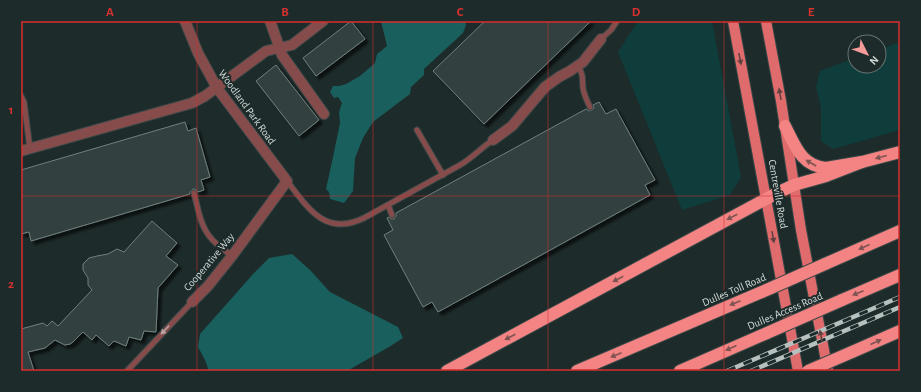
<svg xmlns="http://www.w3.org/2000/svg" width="921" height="392" viewBox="0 0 921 392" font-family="'Alegreya Sans',sans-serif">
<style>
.green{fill:#0e3d3c}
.water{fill:#195f5d}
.building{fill:#31403f;stroke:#70807f;filter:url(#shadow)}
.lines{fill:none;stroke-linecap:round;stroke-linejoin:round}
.lane-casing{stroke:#3a4847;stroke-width:7}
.street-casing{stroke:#3a4847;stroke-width:12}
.primary-casing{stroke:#3a4847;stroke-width:12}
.highway-casing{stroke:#3a4847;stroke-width:14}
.lane{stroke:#854c4b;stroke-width:5}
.street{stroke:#854c4b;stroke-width:10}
.primary{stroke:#e06b6c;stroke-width:10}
.highway{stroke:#f48483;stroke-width:12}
.rail-casing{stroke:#b6c0bf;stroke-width:4.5}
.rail{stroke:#1d2b2a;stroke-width:3;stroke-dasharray:9;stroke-linecap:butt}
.highway-bridge-casing{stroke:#3a4847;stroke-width:14;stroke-linecap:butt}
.highway-bridge{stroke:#f48483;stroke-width:12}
.oneway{fill:#614141}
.oneway2{fill:#7e5352}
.oneway3{fill:#b5a4a3}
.grid{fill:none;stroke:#d63131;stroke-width:1;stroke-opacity:0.55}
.labels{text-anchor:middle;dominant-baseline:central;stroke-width:4;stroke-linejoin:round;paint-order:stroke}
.street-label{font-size:11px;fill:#d5dedd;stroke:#1d2b2a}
.neatline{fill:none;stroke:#d63131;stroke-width:1.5}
.grid-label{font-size:13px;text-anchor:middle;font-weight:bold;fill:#d63131}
</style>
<defs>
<filter id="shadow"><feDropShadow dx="3.5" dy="3.5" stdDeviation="1" flood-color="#0009"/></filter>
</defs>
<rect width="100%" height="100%" fill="#1d2b2a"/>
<g class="green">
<path d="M638 21H712L741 177 730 195 682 210 618 52Z"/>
<path d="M900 42V130L833 149 821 141V108L816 87 820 71 855 58V66H879V50Z"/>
</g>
<g class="water">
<path d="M381 21H465L466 25 463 33 424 69V75L411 87 410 94 373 122 363 138 355 158 353 191 344 203 330 199 329 192 326 189 333 157 340 123 339 112 342 103 338 97 334 98 330 92 333 86H339L346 84 360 76 375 63 377 54 387 46Z"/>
<path d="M292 254 310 270 330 292 398 327 403 338 389 347 347 371H209L205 360 198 347 200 334 254 273 269 258Z"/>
</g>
<g class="building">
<path d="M351 21 365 39 316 76 303 58Z"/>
<path d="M485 21H591L484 124 433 71Z"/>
<path d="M276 65 319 120 299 136 256 81Z"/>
<path d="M599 102 606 114 616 109 655 180 645 185 650 195 438 312 432 302 423 307 384 235 393 230 387 218 389 217 391 219H394L396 216V213L586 109 589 111 592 110 594 108 593 105Z"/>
<path d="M185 122 188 131 196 128 210 177 201 180 204 190 198 192 195 189H193L190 192V194L31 241 29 232 21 234V170Z"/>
<path d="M152 221 177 243 166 256 178 265 158 288 156 332 144 331 141 340 129 337 126 346 114 341 109 346 96 335 92 340 83 332 73 342 70 344 65 345 55 340 45 348 28 352 34 371H21V329L43 323 47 326 52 321 58 326 92 290 88 285V278L83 270V264L89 258 97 256 108 254 117 249 124 252Z"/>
</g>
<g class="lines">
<g class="lane-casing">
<g id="lane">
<path d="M601 39 611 30 617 21"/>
<path d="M578 66C584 76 582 78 583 88 584 95 587 101 590 107"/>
<path d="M21 96 24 102 30 149"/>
<path d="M417 130 443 175"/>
<path d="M287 181C308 208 325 237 364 218L460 165C472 158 481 148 493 140"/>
<path d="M194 193C198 208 200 225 210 237 216 245 225 250 232 256"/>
<path d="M388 205 392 215"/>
<path d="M127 371 192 302"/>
</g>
</g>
<g class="street-casing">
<g id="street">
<path d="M185 21 198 53 217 88 287 181 232 256 208 286 192 302"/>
<path d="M270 21 282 55 324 114"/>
<path d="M493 140 512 126 545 87 559 77 570 71 583 62 601 39"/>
<path d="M21 151 192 103 205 96 266 51 292 45 323 21"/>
</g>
</g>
<g class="primary-casing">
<g id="primary">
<path d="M733 21 798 371"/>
<path d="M766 21 781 101 801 230 828 371"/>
</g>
</g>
<g class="highway-casing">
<g id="highway">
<path d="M785 126C795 145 801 166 826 168L862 162 900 152"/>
<path d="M825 264 900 231"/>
<path d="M842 300 900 275"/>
<path d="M852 352 900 331"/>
<path d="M447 371 777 193 794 185 826 176 862 162"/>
<path d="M577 371 771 288"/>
<path d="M680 371 767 333"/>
</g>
</g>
<use href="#lane" class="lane"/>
<use href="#street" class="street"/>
<use href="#primary" class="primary"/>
<use href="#highway" class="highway"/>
<g class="rail-casing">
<g id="rail">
<path d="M727 371 900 297"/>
<path d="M751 371 900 307"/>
</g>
</g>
<use href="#rail" class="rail"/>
<g class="highway-bridge-casing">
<g id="highway-bridge">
<path d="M771 288 825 264"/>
<path d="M767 333 842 300"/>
<path d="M808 371 852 352"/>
</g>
</g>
<use href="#highway-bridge" class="highway-bridge"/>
</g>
<defs><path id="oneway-solid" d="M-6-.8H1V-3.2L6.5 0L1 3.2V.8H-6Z"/></defs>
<g class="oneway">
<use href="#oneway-solid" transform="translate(740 59) rotate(79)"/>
<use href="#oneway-solid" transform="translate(780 94) rotate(-100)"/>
<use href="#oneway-solid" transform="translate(773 237) rotate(80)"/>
<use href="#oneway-solid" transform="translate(821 336) rotate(-101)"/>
</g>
<g class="oneway2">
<use href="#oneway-solid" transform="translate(881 157) rotate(165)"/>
<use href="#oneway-solid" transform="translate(811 163) rotate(-150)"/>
<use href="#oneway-solid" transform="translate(732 217) rotate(152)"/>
<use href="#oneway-solid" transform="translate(864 247) rotate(156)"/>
<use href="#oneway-solid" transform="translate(618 279) rotate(152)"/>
<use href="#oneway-solid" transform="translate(858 293) rotate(157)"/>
<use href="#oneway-solid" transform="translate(735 303) rotate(157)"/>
<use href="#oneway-solid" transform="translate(510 337) rotate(152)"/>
<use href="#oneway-solid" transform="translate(876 342) rotate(-24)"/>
<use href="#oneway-solid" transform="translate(731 348) rotate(156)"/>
<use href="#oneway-solid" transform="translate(616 355) rotate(157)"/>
</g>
<use class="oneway3" href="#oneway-solid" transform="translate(165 330) rotate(133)"/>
<path class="grid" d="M197 21V371M373 21V371M548 21V371M724 21V371M21 196H900"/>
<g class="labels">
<g class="street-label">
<text transform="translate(247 107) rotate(54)">Woodland Park Road</text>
<text transform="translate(778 194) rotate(80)">Centreville Road</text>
<text transform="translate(209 262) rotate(-50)">Cooperative Way</text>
<text transform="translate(734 290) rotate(-23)">Dulles Toll Road</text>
<text transform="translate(785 311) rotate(-23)">Dulles Access Road</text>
</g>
</g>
<rect width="921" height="392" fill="none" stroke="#1d2b2a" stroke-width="44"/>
<g transform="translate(867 54) rotate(132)"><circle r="19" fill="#1d2b2a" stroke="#677372"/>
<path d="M0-3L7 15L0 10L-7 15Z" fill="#f59b99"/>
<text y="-6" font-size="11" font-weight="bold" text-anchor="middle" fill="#d5dedd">N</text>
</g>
<rect x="22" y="22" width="877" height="348" class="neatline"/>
<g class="grid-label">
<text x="110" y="16">A</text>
<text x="285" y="16">B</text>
<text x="460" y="16">C</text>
<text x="636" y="16">D</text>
<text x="811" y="16">E</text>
<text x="11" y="114">1</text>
<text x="11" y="288">2</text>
</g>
</svg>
